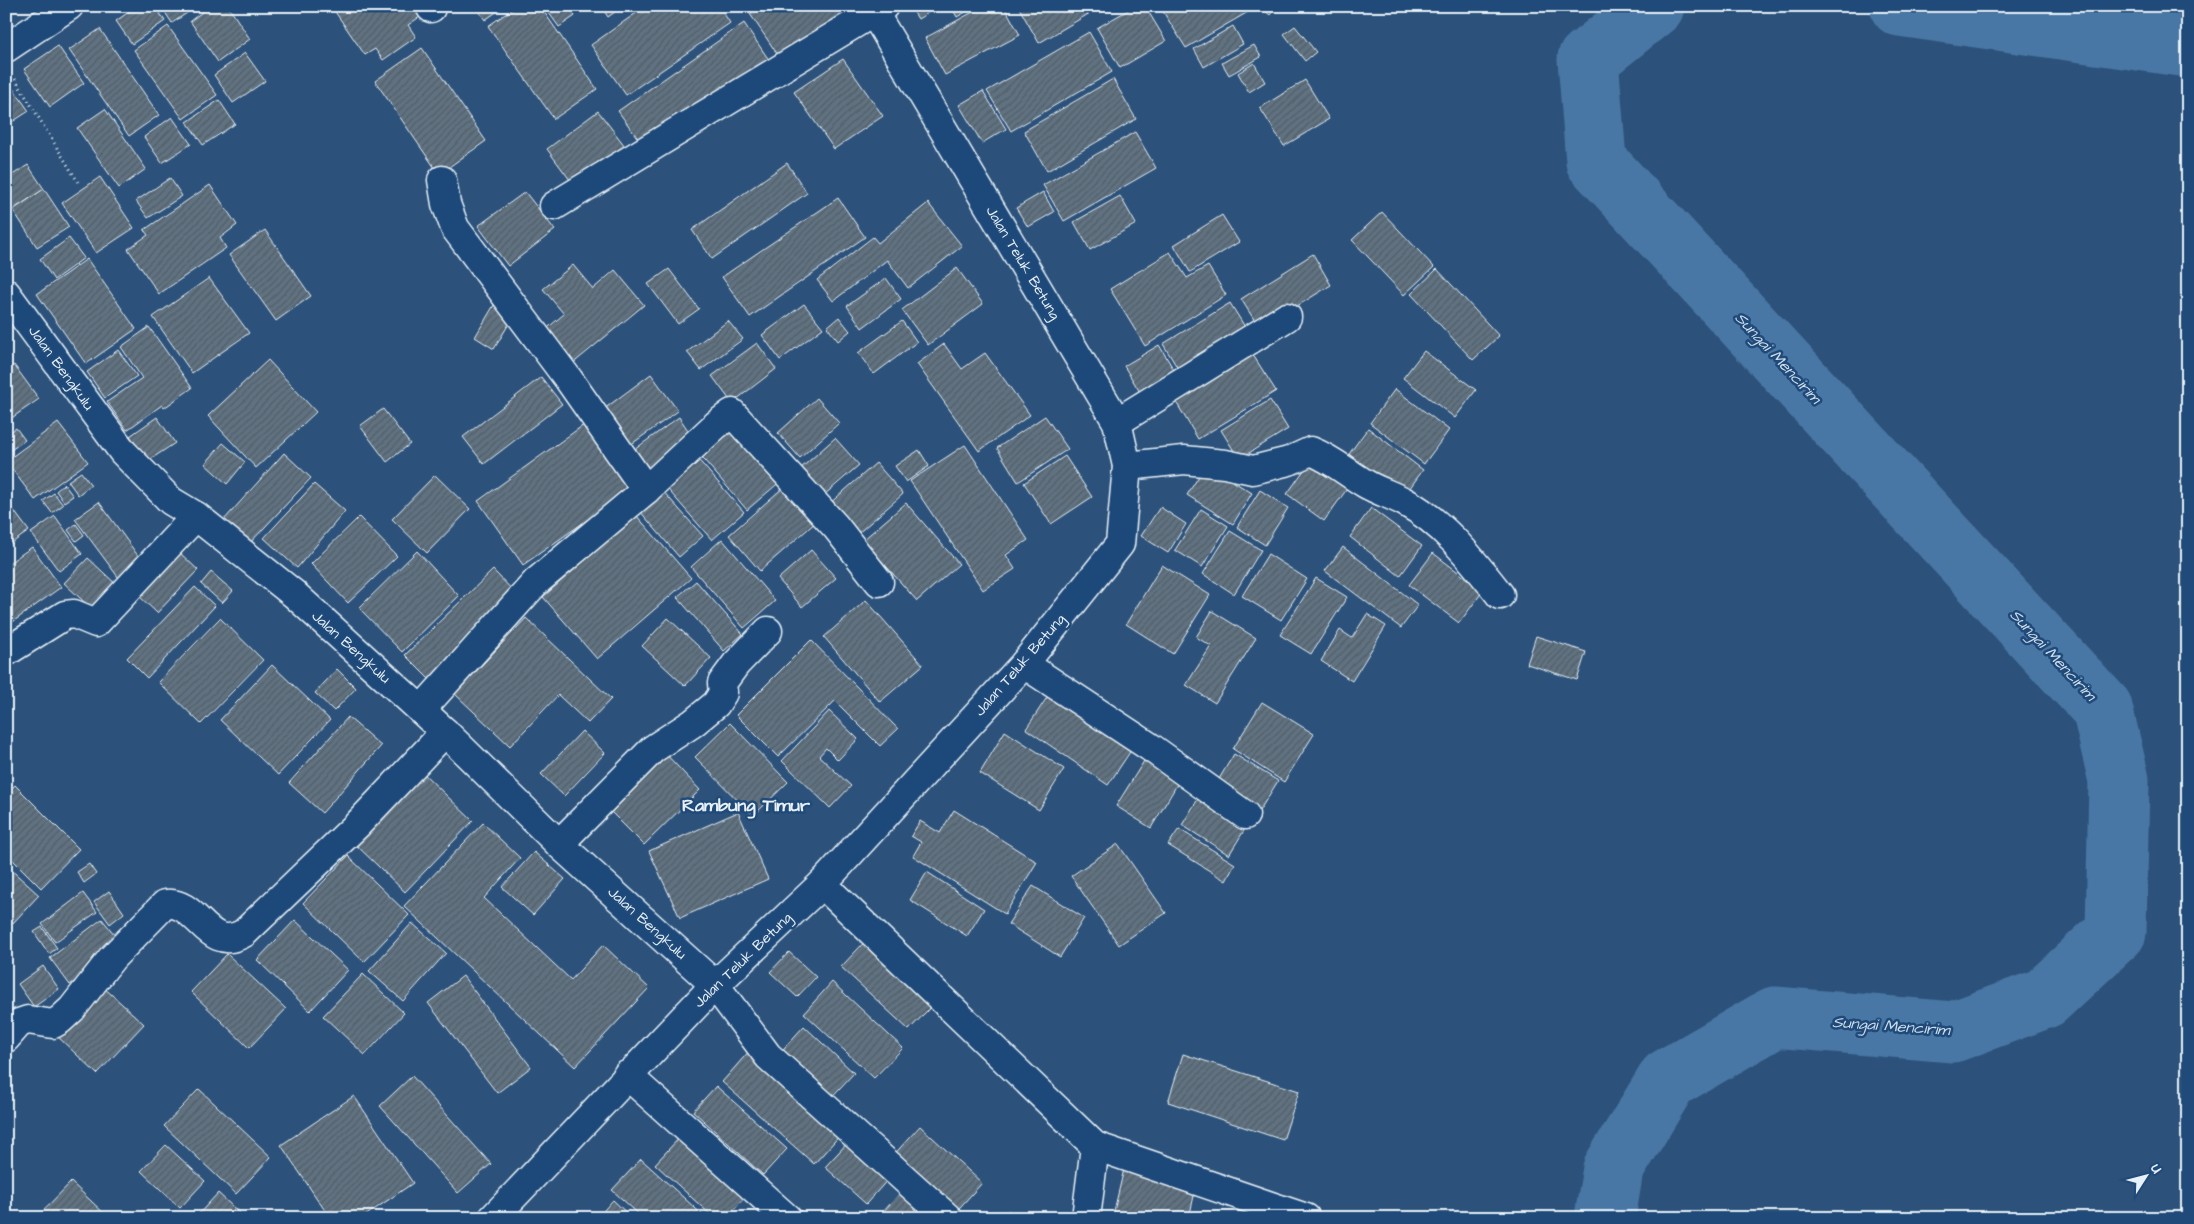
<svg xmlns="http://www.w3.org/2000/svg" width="2194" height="1224" viewBox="0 0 2194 1224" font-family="'Architects Daughter',sans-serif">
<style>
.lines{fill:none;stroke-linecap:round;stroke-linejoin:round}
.river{stroke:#4a77a5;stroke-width:61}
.building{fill:url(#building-hatch);stroke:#e8f1f8}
.minor-casing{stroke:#e8f1f8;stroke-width:31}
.path{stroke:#e8f1f8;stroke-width:3;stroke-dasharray:1 4;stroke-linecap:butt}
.minor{stroke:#1f4a7a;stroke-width:28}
.labels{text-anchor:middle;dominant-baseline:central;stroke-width:5;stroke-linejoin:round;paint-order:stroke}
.street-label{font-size:15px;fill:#e8f1f8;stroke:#1f4a7a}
.water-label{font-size:16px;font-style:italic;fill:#d0dfec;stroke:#1f4a7a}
.quarter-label{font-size:18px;font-weight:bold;fill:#e8f1f8;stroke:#1f4a7a}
</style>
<defs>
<pattern id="building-hatch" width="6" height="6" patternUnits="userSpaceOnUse" patternTransform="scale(1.25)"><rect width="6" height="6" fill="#607281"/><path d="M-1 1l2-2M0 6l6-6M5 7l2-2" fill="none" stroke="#535d66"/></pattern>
</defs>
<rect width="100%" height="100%" fill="#2c527b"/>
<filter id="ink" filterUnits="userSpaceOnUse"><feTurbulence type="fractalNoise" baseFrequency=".02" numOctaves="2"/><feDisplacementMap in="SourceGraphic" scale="10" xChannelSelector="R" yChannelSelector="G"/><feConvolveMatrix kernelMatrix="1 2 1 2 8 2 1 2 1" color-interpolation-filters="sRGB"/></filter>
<g filter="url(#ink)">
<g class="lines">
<g class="river">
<path d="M1900 6 2188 47"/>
<path d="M1605 1218 1613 1169 1668 1079 1775 1017 1953 1032 2045 998 2116 932 2119 780 2102 708 1596 161 1588 59 1654 6"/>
</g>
</g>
<g class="building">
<path d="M137 6H155L165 21 132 44 116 21Z"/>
<path d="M161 6H187L190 11 172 23Z"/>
<path d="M210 6H228L250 39 218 62 190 21Z"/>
<path d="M331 6H418L424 14 408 25 416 37 383 60 375 49 365 55Z"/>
<path d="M475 6H505L485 20Z"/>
<path d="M517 6H540L597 89 554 119 488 26Z"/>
<path d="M544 6H568L575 16 559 27Z"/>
<path d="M601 6H623L608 17Z"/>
<path d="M646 6H719L730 23 626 95 591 45Z"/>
<path d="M761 6H839L845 14 780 58 750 14Z"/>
<path d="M910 6H939L918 19Z"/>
<path d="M951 6H976L957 17Z"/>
<path d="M984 6H1004L1020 35 945 75 925 38Z"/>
<path d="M1018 6H1102L1039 43Z"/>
<path d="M1135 6H1145L1166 41 1120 68 1097 28Z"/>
<path d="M1168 6H1244L1248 12 1186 48 1162 10Z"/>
<path d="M1259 6H1276L1270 15Z"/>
<path d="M744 23 769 60 644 147 618 111Z"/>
<path d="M168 26 217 95 183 119 134 50Z"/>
<path d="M1233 26 1243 44 1204 67 1194 49Z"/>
<path d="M1295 26 1316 52 1305 61 1284 34Z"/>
<path d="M100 29 159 115 129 136 69 50Z"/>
<path d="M1089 32 1112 72 1011 131 987 91Z"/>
<path d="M1254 45 1261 57 1229 75 1222 63Z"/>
<path d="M58 46 84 83 50 107 24 69Z"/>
<path d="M422 48 486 141 439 174 375 81Z"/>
<path d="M245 53 265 81 233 103 214 75Z"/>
<path d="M843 59 883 116 834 149 794 92Z"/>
<path d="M1254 63 1265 82 1249 92 1238 73Z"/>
<path d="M6 78 29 111 6 126Z"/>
<path d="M1113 79 1136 119 1047 171 1024 131Z"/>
<path d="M1305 80 1329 119 1284 146 1260 108Z"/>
<path d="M983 91 1006 129 982 143 959 105Z"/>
<path d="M219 100 235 124 203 145 187 122Z"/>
<path d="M105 109 146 169 119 188 77 128Z"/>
<path d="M598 111 628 150 576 188 547 149Z"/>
<path d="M172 117 191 144 162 163 144 137Z"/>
<path d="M1135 132 1156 168 1064 221 1043 185Z"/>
<path d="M787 163 807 193 712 259 692 230Z"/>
<path d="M28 165 44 189 6 214V179Z"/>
<path d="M100 177 134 228 96 253 62 203Z"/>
<path d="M170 178 182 196 148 218 136 201Z"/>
<path d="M210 185 237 225 220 238 226 248 159 294 128 249 148 235 144 230Z"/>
<path d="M44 189 69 227 37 247 13 210Z"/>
<path d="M525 192 555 230 508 266 478 226Z"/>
<path d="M1043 192 1054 212 1028 227 1016 208Z"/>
<path d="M1120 196 1136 224 1090 250 1074 222Z"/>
<path d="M838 198 865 237 750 317 722 277Z"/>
<path d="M928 203 962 246 908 288 887 260 833 301 817 280 873 237 878 243Z"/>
<path d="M1382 212 1434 267 1404 295 1352 240Z"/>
<path d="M1222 215 1239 242 1190 272 1174 245Z"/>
<path d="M265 230 311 296 276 321 229 255Z"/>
<path d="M69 238 84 258 54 280 40 259Z"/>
<path d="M1170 252 1187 278 1208 266 1226 295 1145 346 1110 289Z"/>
<path d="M1313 254 1331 285 1260 329 1241 299Z"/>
<path d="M87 259 136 329 86 364 37 294Z"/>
<path d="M573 265 593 289 615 270 644 305 571 365 543 332 564 314 543 289Z"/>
<path d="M957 268 983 304 928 345 902 310Z"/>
<path d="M669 269 699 309 678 324 648 284Z"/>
<path d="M1437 269 1499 336 1473 360 1411 294Z"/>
<path d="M209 278 249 333 192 373 153 317Z"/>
<path d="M886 278 901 299 862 328 847 306Z"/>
<path d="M1230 303 1250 335 1183 377 1163 344Z"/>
<path d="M804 304 823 328 780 360 762 335Z"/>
<path d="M494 305 513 317 494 349 475 337Z"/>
<path d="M839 317 850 331 838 341 827 327Z"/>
<path d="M728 321 743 339 701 370 687 352Z"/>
<path d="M902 321 917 342 874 374 858 353Z"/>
<path d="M149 327 192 388 164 408 162 405 127 430 107 402 142 378 121 347Z"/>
<path d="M757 343 776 369 732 403 712 376Z"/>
<path d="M944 344 962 369 985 353 1030 415 979 451 917 364Z"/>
<path d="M1159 345 1180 380 1146 402 1124 366Z"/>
<path d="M118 350 137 376 105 398 87 372Z"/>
<path d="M1424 351 1476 390 1455 418 1403 378Z"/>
<path d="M1253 355 1276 391 1198 439 1176 402Z"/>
<path d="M268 360 316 412 256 468 208 416Z"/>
<path d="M14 365 39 399 6 422V370Z"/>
<path d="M651 374 678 411 626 448 600 412Z"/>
<path d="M541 377 562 404 484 464 463 437Z"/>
<path d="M1395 389 1449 430 1424 464 1370 423Z"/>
<path d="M817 398 839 423 800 458 778 433Z"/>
<path d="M1270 400 1288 429 1239 459 1221 430Z"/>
<path d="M383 409 410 444 387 462 360 426Z"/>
<path d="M1045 416 1068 449 1018 482 997 448Z"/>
<path d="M157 417 175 443 148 461 130 436Z"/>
<path d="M679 417 694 439 642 477 627 455Z"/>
<path d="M734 422 783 479 747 510 699 454Z"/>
<path d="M58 423 88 462 35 500 6 461Z"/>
<path d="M585 424 631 489 523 565 478 501Z"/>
<path d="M16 428 25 440 11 450 6 444V435Z"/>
<path d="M1368 428 1423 470 1404 496 1349 454Z"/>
<path d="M835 438 859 465 823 496 800 469Z"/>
<path d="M223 443 245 462 227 484 205 464Z"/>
<path d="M965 445 1028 540 1006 555 1015 569 983 590 910 481Z"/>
<path d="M919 450 929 466 906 482 895 466Z"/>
<path d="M284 453 311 478 249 544 224 520Z"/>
<path d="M1315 455 1352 482 1324 521 1287 494Z"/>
<path d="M1065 456 1092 497 1051 524 1024 483Z"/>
<path d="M696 457 744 512 712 540 664 485Z"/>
<path d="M876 463 903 494 855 536 828 505Z"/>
<path d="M1206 465 1252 493 1233 524 1187 495Z"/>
<path d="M81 472 91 485 78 495 68 481Z"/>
<path d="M435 475 470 509 427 553 392 519Z"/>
<path d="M64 484 73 496 64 502 56 491Z"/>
<path d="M314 484 345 511 297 568 264 538Z"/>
<path d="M785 486 816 522 760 571 729 535Z"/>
<path d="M662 490 703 536 679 557 639 510Z"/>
<path d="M1260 490 1288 508 1265 545 1237 527Z"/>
<path d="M54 493 63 505 52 513 43 501Z"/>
<path d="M6 500 29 531 6 547Z"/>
<path d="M99 502 144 564 121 581 75 519Z"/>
<path d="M906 503 959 564 917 601 863 540Z"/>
<path d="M1160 507 1186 524 1168 553 1141 536Z"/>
<path d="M1371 508 1422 546 1400 576 1350 537Z"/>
<path d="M1201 509 1228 526 1202 567 1175 550Z"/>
<path d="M636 515 691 578 597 659 543 597Z"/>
<path d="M55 516 82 554 59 571 31 533Z"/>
<path d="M359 517 397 556 348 603 311 564Z"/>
<path d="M76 524 84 535 76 541 68 530Z"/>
<path d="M1230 531 1261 550 1234 594 1203 574Z"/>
<path d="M722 539 775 601 744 628 691 567Z"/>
<path d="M32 547 61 587 7 626 6 565Z"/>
<path d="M1343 547 1418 605 1401 628 1325 571Z"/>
<path d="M811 550 836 578 802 607 778 579Z"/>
<path d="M417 551 459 596 402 652 359 608Z"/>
<path d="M179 552 198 570 157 613 138 595Z"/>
<path d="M1433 553 1483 591 1459 623 1409 585Z"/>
<path d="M1268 554 1307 579 1281 620 1242 596Z"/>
<path d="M88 558 120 588 96 613 64 583Z"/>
<path d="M1162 565 1210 595 1173 654 1126 624Z"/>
<path d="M493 570 520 598 433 683 405 655Z"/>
<path d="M211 572 233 591 222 603 201 584Z"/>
<path d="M1316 578 1347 597 1311 654 1280 635Z"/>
<path d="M696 581 743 634 724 651 677 597Z"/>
<path d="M195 587 215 606 147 678 127 658Z"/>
<path d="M866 600 923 665 880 702 824 637Z"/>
<path d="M1212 611 1256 638 1215 703 1186 685 1211 646 1196 637Z"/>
<path d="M1367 614 1386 626 1352 681 1321 661 1340 630 1352 638Z"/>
<path d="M220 618 263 660 201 724 158 682Z"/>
<path d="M526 618 611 699 588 723 558 695 510 746 455 694Z"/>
<path d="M668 618 711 658 685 686 642 646Z"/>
<path d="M1536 636 1586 652 1577 680 1527 664Z"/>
<path d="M811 640 898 729 880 746 835 701 778 757 736 715Z"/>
<path d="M272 665 330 720 278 775 220 720Z"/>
<path d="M337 669 356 688 334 711 315 693Z"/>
<path d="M1052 690 1134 746 1108 785 1026 729Z"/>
<path d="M1262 702 1314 734 1284 782 1233 749Z"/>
<path d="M829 711 858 739 838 760 826 748 819 756 851 786 830 808 782 761Z"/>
<path d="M348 717 381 746 322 813 289 783Z"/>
<path d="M730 723 788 782 753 816 695 757Z"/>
<path d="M582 731 605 753 564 796 541 774Z"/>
<path d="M1005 731 1064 769 1039 810 980 773Z"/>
<path d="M663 751 700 790 644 845 606 807Z"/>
<path d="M1234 754 1278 781 1256 816 1213 789Z"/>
<path d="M1144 761 1178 783 1151 828 1116 806Z"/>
<path d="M421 771 473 821 405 892 353 842Z"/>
<path d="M15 785 79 849 41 888 6 853V794Z"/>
<path d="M1201 794 1248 824 1229 855 1182 825Z"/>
<path d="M954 810 1037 862 1005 914 913 856 921 842 911 836 920 821 940 833Z"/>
<path d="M738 812 768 879 680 918 649 851Z"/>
<path d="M483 823 520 858 484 898 571 980 603 945 649 988 575 1067 404 906Z"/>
<path d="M1179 829 1235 864 1226 881 1168 845Z"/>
<path d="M1118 844 1166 913 1119 945 1071 876Z"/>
<path d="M534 852 565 879 533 915 502 887Z"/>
<path d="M348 856 409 915 364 962 303 903Z"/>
<path d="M89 864 96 874 84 883 77 872Z"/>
<path d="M7 866 39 895 13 923 6 917Z"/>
<path d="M927 872 984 909 967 936 910 900Z"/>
<path d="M1033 886 1084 918 1060 957 1008 924Z"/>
<path d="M109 891 124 913 110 924 94 902Z"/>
<path d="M83 893 97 912 55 942 42 924Z"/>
<path d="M102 919 123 945 70 985 50 958Z"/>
<path d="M295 920 348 970 310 1011 257 960Z"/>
<path d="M412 923 446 953 403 1001 369 971Z"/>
<path d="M42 927 57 948 49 954 34 932Z"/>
<path d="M873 933 941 996 909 1030 841 967Z"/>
<path d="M789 952 816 977 797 997 770 972Z"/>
<path d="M227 954 286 1009 249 1048 191 992Z"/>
<path d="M43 966 59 989 34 1007 18 984Z"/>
<path d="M363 974 404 1013 365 1055 323 1016Z"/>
<path d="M463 976 531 1067 497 1093 428 1003Z"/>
<path d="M832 982 903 1048 874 1078 804 1013Z"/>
<path d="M101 985 144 1024 97 1074 55 1034Z"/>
<path d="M804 1026 854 1073 825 1104 775 1058Z"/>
<path d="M751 1049 843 1132 814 1164 722 1082Z"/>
<path d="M1183 1054 1299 1091 1283 1140 1168 1102Z"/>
<path d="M412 1076 491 1164 458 1193 380 1106Z"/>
<path d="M716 1086 787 1149 763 1175 693 1111Z"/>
<path d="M199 1089 271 1157 236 1194 164 1126Z"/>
<path d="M354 1096 413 1183 362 1218H330L281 1145Z"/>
<path d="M920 1126 982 1183 952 1216 890 1159Z"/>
<path d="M680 1137 745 1197 727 1218H714L655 1164Z"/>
<path d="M850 1140 891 1176 866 1204 825 1167Z"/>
<path d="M166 1145 205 1181 180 1208 141 1171Z"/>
<path d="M641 1159 706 1218H643L612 1190Z"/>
<path d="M1124 1169 1196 1187 1189 1218H1140L1114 1211Z"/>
<path d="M71 1182 109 1218H43L39 1215Z"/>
<path d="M905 1188 937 1218H885L881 1214Z"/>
<path d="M218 1193 245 1218H195Z"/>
<path d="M613 1200 632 1218H597Z"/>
<path d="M1009 1210 1017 1218H1001Z"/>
</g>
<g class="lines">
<g class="minor-casing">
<g id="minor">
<path d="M430 6 431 8"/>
<path d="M6 48 69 6"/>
<path d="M442 180 446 204 455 228 569 380 646 490"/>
<path d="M554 206 884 6"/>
<path d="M6 293 123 452 171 501 196 516 294 594 445 732 559 844 715 985 768 1056 948 1218"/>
<path d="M1117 422 1287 317"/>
<path d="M1127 466 1184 460 1225 464 1253 470 1289 461 1311 451C1332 459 1347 473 1366 484 1378 491 1392 495 1405 502 1444 523 1473 561 1500 595"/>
<path d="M6 652 65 615 74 614 96 623 196 516"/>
<path d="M1024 664 1150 747 1245 815"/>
<path d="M421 710 536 582 646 490 716 425 732 413 836 527 879 582"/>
<path d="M559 844 653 749 693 723 716 704 723 693 722 683 736 664 768 631"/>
<path d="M822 884 1095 1146 1306 1218"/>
<path d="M6 1038 19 1023 28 1020 53 1024 60 1020 72 1009 112 958 165 904C198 899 207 955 244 933L357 825 445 732"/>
<path d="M627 1075 787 1218"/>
<path d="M493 1218 715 985 822 884 1024 664 1120 544 1127 466 1117 422 870 6"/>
<path d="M1086 1218 1095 1146"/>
</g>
</g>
<path class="path" d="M15 79 78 182"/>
<use href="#minor" class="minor"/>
</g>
</g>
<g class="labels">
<g class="street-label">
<text transform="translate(1023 263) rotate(59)">Jalan Teluk Betung</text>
<text transform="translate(61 368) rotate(54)">Jalan Bengkulu</text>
<text transform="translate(351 647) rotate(42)">Jalan Bengkulu</text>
<text transform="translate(1020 665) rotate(-49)">Jalan Teluk Betung</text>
<text transform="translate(647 923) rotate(42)">Jalan Bengkulu</text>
<text transform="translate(743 960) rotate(-44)">Jalan Teluk Betung</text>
</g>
<g class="water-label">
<text transform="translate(1778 358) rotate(47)">Sungai Mencirim</text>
<text transform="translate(2053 655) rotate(47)">Sungai Mencirim</text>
<text transform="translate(1891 1026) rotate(4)">Sungai Mencirim</text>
</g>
<g class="quarter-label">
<text x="746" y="805">Rambung Timur</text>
</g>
</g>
<rect width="2194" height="1224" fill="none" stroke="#1f4a7a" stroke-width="25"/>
<rect x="12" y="12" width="2169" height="1199" fill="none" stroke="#e8f1f8" stroke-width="2" filter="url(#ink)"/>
<g transform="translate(2146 1176) rotate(54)" stroke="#1f4a7a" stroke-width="4" paint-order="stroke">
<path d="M0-4L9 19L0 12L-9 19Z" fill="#e8f1f8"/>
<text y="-8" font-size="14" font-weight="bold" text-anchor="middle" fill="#e8f1f8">U</text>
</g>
</svg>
